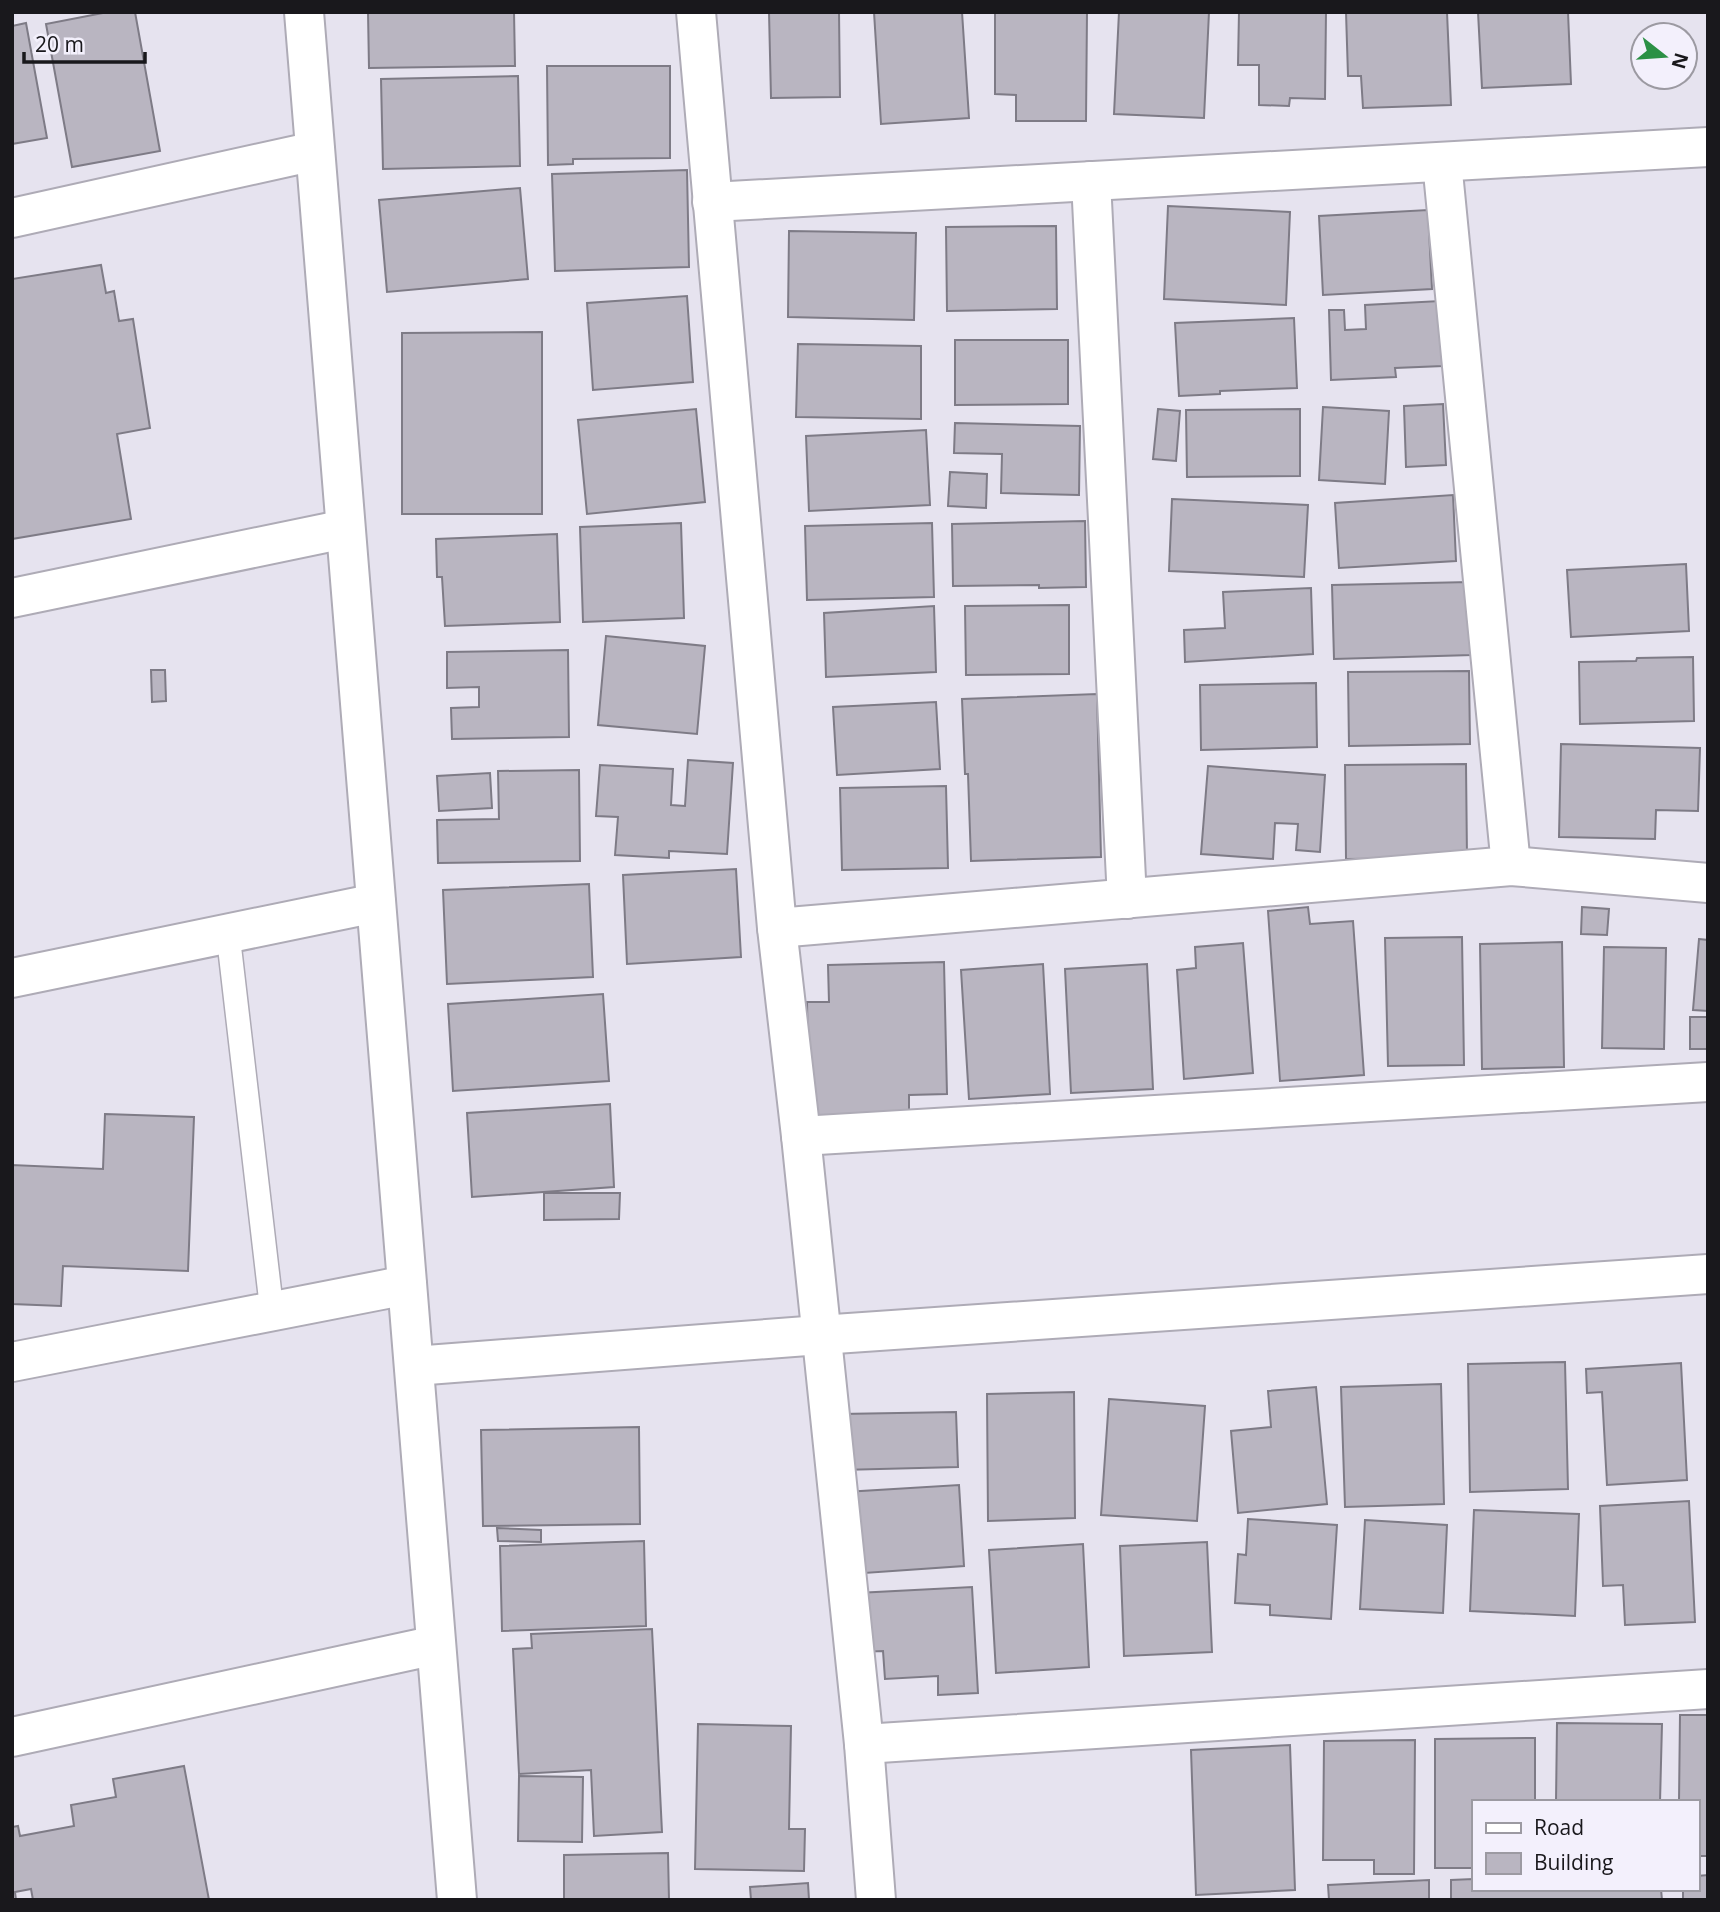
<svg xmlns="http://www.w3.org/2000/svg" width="1720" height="1912" viewBox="0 0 1720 1912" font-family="'Open Sans',sans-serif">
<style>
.building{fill:#b9b5c1;stroke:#7e7b86;stroke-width:2}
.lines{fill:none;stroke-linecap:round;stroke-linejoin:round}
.lane-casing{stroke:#aeabb6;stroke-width:26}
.street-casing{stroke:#aeabb6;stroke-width:42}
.secondary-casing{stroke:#aeabb6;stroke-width:42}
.lane{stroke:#fff;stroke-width:23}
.street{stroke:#fff;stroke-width:38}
.secondary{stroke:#fff;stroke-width:38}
</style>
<rect width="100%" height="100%" fill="#e6e3ef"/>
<g class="building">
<path d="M108 12H135L160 151 72 167 46 24Z"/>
<path d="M368 12H514L515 66 369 68Z"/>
<path d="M769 12H839L840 97 771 98Z"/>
<path d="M874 12H962L969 118 881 124Z"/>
<path d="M995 12H1087L1086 121H1016V95L995 94Z"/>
<path d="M1119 12H1209L1204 118 1114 114Z"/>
<path d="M1239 12H1326L1325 99 1290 98 1289 106 1259 105V65H1238Z"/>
<path d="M1346 12H1447L1451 105 1363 108 1361 76H1348Z"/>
<path d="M1478 12H1568L1571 84 1482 88Z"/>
<path d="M26 23 47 138 12 144V26Z"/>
<path d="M547 66H670V158L573 159V164L548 165Z"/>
<path d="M518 76 520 166 383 169 381 79Z"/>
<path d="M687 170 689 267 555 271 552 174Z"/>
<path d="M520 188 528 279 387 292 379 200Z"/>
<path d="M1168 206 1290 212 1286 305 1164 299Z"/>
<path d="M1428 210 1432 289 1323 295 1319 216Z"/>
<path d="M1056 226 1057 309 947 311 946 227Z"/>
<path d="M789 231 916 233 914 320 788 317Z"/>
<path d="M101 265 106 293 114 291 119 321 133 319 150 428 117 434 131 519 12 539V279Z"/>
<path d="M687 296 693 382 593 390 587 303Z"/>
<path d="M1440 301 1443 366 1395 368 1396 377 1331 380 1329 310H1344L1345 330 1366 329 1365 305Z"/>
<path d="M1294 318 1297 388 1220 391V394L1179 396 1175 323Z"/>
<path d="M542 332V514H402V333Z"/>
<path d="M955 340H1068V404L955 405Z"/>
<path d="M798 344 921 346V419L796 417Z"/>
<path d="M1443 404 1446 465 1406 467 1404 406Z"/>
<path d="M1323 407 1389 411 1385 484 1319 480Z"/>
<path d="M696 409 705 502 587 514 578 420Z"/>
<path d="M1158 409 1180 411 1176 461 1153 459Z"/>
<path d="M1300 409V476L1187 477 1186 410Z"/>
<path d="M955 423 1080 426 1079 495 1001 493 1002 454 954 453Z"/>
<path d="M926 430 930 505 809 511 806 436Z"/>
<path d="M950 472 987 474 986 508 948 506Z"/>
<path d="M1453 495 1456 561 1339 568 1335 503Z"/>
<path d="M1172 499 1308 505 1304 577 1169 571Z"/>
<path d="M1085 521 1086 587 1039 588V585L953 586 952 524Z"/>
<path d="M681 523 684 618 583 622 580 527Z"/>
<path d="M932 523 934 597 807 600 805 526Z"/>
<path d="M557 534 560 622 445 626 442 577H437L436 539Z"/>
<path d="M1686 564 1689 631 1571 637 1567 570Z"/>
<path d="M1470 582 1472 655 1334 659 1332 585Z"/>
<path d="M1311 588 1313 654 1185 662 1184 630 1225 628 1223 592Z"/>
<path d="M1069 605V674L966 675 965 606Z"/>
<path d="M934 606 936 672 826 677 824 613Z"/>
<path d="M606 636 705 646 697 734 598 725Z"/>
<path d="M568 650 569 737 452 739 451 708 479 707V687L447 688V652Z"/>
<path d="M1693 657 1694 721 1580 724 1579 662 1636 661 1637 658Z"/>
<path d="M151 670H165L166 701 152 702Z"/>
<path d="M1469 671 1470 744 1349 746 1348 672Z"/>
<path d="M1316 683 1317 747 1201 750 1200 685Z"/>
<path d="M1097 694 1101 857 971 861 968 774H965L962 699Z"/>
<path d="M936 702 940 769 837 775 833 707Z"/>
<path d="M1561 744 1700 748 1698 811 1656 810 1655 839 1559 837Z"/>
<path d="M688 760 733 763 727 854 669 851V858L615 855 618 817 596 816 600 765 673 769 671 805 685 806Z"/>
<path d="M1466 764 1467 858 1346 859 1345 765Z"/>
<path d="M1208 766 1325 775 1320 852 1296 850 1298 824 1275 823 1273 859 1201 854Z"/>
<path d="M579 770 580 861 438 863 437 820 499 819 498 771Z"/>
<path d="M490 773 492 808 439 811 437 776Z"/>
<path d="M946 786 948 868 842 870 840 788Z"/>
<path d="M736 869 741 957 627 964 623 875Z"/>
<path d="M589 884 593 977 447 984 443 890Z"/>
<path d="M1308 907 1310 924 1353 921 1364 1075 1280 1081 1268 911Z"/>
<path d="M1582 907 1609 909 1607 935 1581 934Z"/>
<path d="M1462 937 1464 1065 1388 1066 1385 938Z"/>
<path d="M1699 939 1708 940V1011L1693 1010Z"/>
<path d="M1562 942 1564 1067 1482 1069 1480 944Z"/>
<path d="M1243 943 1253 1073 1184 1079 1177 970 1196 968 1195 947Z"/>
<path d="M1604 947 1666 948 1664 1049 1602 1048Z"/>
<path d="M944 962 947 1094 909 1095V1114L809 1117 807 1002H829L828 965Z"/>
<path d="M1043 964 1050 1094 969 1099 961 970Z"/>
<path d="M1147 964 1153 1089 1071 1093 1065 969Z"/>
<path d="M603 994 609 1081 453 1091 448 1004Z"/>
<rect x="1690" y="1017" width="18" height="32"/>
<path d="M610 1104 614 1187 472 1197 467 1113Z"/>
<path d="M105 1114 194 1117 188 1271 63 1266 61 1306 12 1304V1165L103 1169Z"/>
<path d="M544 1193H620L619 1219 544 1220Z"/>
<path d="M1565 1362 1568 1489 1470 1492 1468 1364Z"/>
<path d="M1681 1363 1687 1480 1607 1485 1602 1392 1587 1393 1586 1369Z"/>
<path d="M1441 1384 1444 1504 1345 1507 1341 1387Z"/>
<path d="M1316 1387 1327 1504 1238 1513 1231 1431 1271 1427 1268 1391Z"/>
<path d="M1074 1392 1075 1518 988 1521 987 1394Z"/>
<path d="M1109 1399 1205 1406 1197 1521 1101 1515Z"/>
<path d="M956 1412 958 1467 841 1470 840 1414Z"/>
<path d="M639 1427 640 1524 483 1526 481 1430Z"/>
<path d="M959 1485 964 1566 850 1574 845 1492Z"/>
<path d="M1689 1501 1695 1622 1625 1625 1623 1585 1603 1586 1600 1506Z"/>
<path d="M1474 1510 1579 1514 1575 1616 1470 1611Z"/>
<path d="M1248 1519 1337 1525 1331 1619 1270 1615V1605L1235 1603 1238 1554 1246 1555Z"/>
<path d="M1365 1520 1447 1525 1443 1613 1360 1609Z"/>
<path d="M497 1528 541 1530V1542L498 1541Z"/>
<path d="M644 1541 646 1626 502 1631 500 1546Z"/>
<path d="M1207 1542 1212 1652 1124 1656 1120 1546Z"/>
<path d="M1083 1544 1089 1667 996 1673 989 1550Z"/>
<path d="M972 1587 978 1693 938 1695V1676L885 1679 883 1651 860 1652 857 1593Z"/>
<path d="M652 1629 662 1832 594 1836 591 1770 519 1774 513 1649 532 1648 531 1634Z"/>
<path d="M1680 1715H1708V1856H1697V1802H1679Z"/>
<path d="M1557 1723 1662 1724 1660 1802H1556Z"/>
<path d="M698 1724 791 1726 789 1829H805L804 1871 695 1869Z"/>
<path d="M1535 1738V1802H1473V1868H1435V1739Z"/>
<path d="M1415 1740 1414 1874H1374V1860H1323L1324 1741Z"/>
<path d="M1290 1745 1295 1890 1196 1895 1191 1750Z"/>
<path d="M184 1766 209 1900H33L31 1889 15 1892 16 1900H12V1827L18 1826 20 1836 74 1826 71 1805 116 1797 113 1779Z"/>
<path d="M519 1776 583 1777 582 1842 518 1841Z"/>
<path d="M668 1853 669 1900H564V1855Z"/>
<path d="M1708 1875V1900H1683V1889H1697V1876Z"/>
<path d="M1473 1879V1889H1661L1662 1900H1451V1880Z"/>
<path d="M1429 1880V1900H1329L1328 1885Z"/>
<path d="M808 1883 809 1900H751L750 1887Z"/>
</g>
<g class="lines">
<g class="lane-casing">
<path id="lane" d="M228 934 272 1312"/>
</g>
<g class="street-casing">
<g id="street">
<path d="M696 12 777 928 1511 866 1708 883"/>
<path d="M1442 162 1511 866"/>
<path d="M1091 181 1127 899"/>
<path d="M712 202 1708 147"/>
<path d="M12 218 315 151"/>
<path d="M12 598 345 529"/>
<path d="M777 928 801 1136 864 1744 876 1900"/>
<path d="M12 978 376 903"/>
<path d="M801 1136 1708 1082"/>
<path d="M12 1362 407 1285"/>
<path d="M414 1366 820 1335 1708 1274"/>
<path d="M12 1737 436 1645"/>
<path d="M864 1744 1708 1689"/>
</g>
</g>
<g class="secondary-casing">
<path id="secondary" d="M304 12 457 1900"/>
</g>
<use href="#lane" class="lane"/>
<use href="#street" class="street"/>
<use href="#secondary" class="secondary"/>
</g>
<rect width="1720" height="1912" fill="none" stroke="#19181c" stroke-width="28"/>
<rect x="1472" y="1800" width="228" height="91" fill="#f3f0fc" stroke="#9c9aa2" stroke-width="2"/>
<rect x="1486" y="1823" width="35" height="10" fill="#ffffff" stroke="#9c9aa2" stroke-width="2"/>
<text x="1534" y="1835" font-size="21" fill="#19181c">Road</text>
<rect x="1486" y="1853" width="35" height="21" fill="#b9b5c1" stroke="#9c9aa2" stroke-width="2"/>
<text x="1534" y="1870" font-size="21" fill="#19181c">Building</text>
<g transform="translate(1664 56) rotate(107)"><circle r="33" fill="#f3f0fc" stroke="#9c9aa2" stroke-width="2"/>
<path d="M0-5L12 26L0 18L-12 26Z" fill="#2b9045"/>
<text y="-10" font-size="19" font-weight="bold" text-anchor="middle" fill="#19181c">N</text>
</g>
<path d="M24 52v10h121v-10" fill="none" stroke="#19181c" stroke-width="3.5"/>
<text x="35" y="52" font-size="21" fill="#19181c" stroke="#f3f0fc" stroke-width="5" paint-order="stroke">20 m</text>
</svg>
